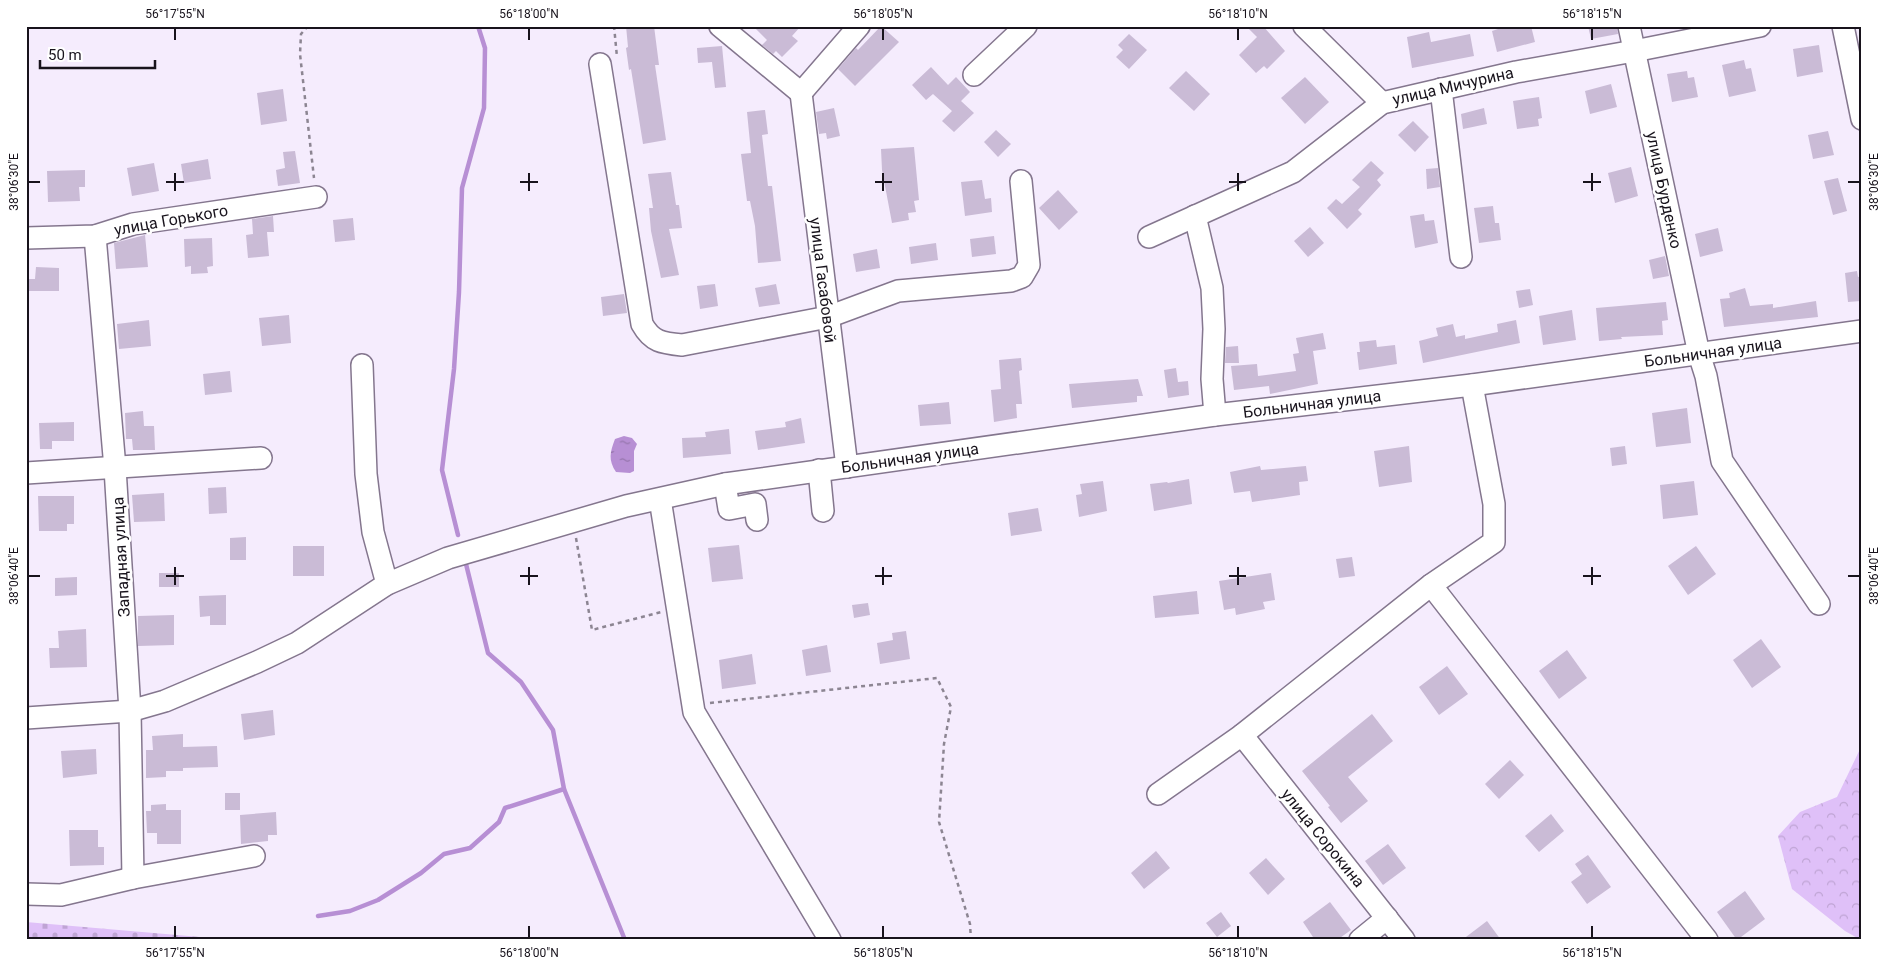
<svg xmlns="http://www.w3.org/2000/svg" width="1888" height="966" viewBox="0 0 1888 966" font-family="Roboto,sans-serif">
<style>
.forest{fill:url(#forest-crowns)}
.cemetery{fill:url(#cemetery-stones)}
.water{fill:url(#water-ripples)}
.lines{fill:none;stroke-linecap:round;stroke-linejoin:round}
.stream{stroke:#b78fd4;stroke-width:4.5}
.building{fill:#cabbd6}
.minor-casing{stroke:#84768e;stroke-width:24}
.path{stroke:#8c8592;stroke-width:2.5;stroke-dasharray:4 4;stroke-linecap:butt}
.minor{stroke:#fff;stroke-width:21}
.ticks{fill:none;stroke:#18131c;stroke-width:2}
.labels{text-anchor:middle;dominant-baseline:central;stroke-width:5;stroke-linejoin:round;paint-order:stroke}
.street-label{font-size:16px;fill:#18131c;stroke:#fff}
.neatline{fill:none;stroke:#18131c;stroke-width:2}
.ticks-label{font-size:12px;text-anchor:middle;fill:#18131c}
</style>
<defs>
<pattern id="forest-crowns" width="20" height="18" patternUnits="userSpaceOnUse" patternTransform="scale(1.25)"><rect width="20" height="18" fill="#dfc0f8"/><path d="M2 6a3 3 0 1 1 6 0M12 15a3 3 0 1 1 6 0" fill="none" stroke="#bfa4d4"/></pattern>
<pattern id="cemetery-stones" width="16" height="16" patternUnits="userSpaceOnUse" patternTransform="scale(1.25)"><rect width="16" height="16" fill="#dfc0f8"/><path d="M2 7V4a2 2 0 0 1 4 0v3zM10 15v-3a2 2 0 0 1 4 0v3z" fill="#bfa4d4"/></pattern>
<pattern id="water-ripples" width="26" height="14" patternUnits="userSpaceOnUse" patternTransform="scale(1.25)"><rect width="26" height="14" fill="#b78fd4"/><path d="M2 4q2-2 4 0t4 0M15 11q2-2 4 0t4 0" fill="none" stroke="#9474ab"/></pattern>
</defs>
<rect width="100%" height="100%" fill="#f5ecfd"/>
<path class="forest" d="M1862 745V940H1861L1845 931 1792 889 1778 836 1800 812 1837 797Z"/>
<path class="cemetery" d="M26 922 235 940H26Z"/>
<path class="water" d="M624 436 632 438 637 444 634 451V471L630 473 616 472C608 460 610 452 615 439Z"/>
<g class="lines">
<g class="stream">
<path d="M458 535 442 470 454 369 459 292 462 188 484 108 485 48 478 26"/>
<path d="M465 560 488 653 521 682 553 730 564 789 625 940"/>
<path d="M318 916 350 911 378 900 421 873 444 854 470 848 499 822 505 808 564 789"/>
</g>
</g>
<g class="building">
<path d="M626 26H654L659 65H655L666 140 643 144 631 69 629 70 626 48 628 47Z"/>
<path d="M753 26H801L792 36 798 41 782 57 776 51 773 54 762 45 767 40Z"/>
<path d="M881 26 899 42 855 86 838 69 856 48 858 50Z"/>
<path d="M1246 26H1263L1285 51 1267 69 1264 66 1256 73 1239 55 1257 37Z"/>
<path d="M1507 26H1531L1535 42 1497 52 1492 31Z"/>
<path d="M1588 26H1617L1618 34 1591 39Z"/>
<path d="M1429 32 1431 42 1470 34 1474 56 1412 68 1407 37Z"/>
<path d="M1129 34 1147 50 1129 69 1116 57 1123 50 1118 45Z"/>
<path d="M1819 45 1823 72 1797 77 1793 49Z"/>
<path d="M722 46 726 87 715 88 712 62 698 63 697 48Z"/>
<path d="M1744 60 1746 69 1751 68 1756 91 1729 97 1722 65Z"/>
<path d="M931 67 948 85 956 77 970 92 961 101 974 113 954 132 942 121 952 111 933 94 926 100 912 85Z"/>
<path d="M1186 71 1210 94 1194 111 1169 88Z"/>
<path d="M1687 71 1688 78 1694 77 1698 97 1672 102 1667 74Z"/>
<path d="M1305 77 1329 102 1305 124 1281 98Z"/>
<path d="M1611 84 1617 107 1590 114 1585 91Z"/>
<path d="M283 89 287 121 261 125 257 93Z"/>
<path d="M1539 97 1542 118 1538 119 1539 126 1517 129 1513 101Z"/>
<path d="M834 108 840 136 827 139 826 133 819 134 816 112Z"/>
<path d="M1484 108 1487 124 1463 129 1461 114Z"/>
<path d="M765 110 768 134 762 135 768 186H772L781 261 758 263 755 226 750 201H747L741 154 751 153 747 112Z"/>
<path d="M1413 121 1429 137 1415 152 1398 135Z"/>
<path d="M996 130 1011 144 998 157 984 142Z"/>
<path d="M1828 131 1834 155 1813 159 1808 135Z"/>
<path d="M914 147 919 200 914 201 916 212 908 213 909 220 892 223 882 170 881 149Z"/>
<path d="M295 151 300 183 278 186 276 170 285 168 283 152Z"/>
<path d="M208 159 211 179 184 183 181 164Z"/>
<path d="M1371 161 1384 173 1377 180 1381 185 1358 210 1362 214 1347 229 1327 208 1336 199 1342 204 1360 187 1352 180Z"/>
<path d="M154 163 159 191 132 196 127 168Z"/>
<path d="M1631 167 1638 196 1615 203 1608 173Z"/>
<path d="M1438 168 1440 187 1427 189 1426 169Z"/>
<path d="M85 170V187H79L80 201 48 202 47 171Z"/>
<path d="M671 172 676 205H679L682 228 669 229 679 275 661 278 651 231 649 208H653L648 174Z"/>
<path d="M1838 178 1847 211 1833 215 1824 181Z"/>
<path d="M982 180 985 199 991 198 992 212 965 216 961 182Z"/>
<path d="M1058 190 1078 212 1059 230 1039 208Z"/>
<path d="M1493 206 1495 223H1499L1501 240 1479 243 1474 208Z"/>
<path d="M1424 214 1425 221 1434 220 1438 243 1415 248 1410 216Z"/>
<path d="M273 216 274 232H267L269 256 248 258 246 235 253 234 252 219Z"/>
<path d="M353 218 355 240 335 242 333 220Z"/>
<path d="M1310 227 1324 243 1308 257 1294 241Z"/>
<path d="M1718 228 1723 251 1700 257 1695 234Z"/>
<path d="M145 235 148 267 116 269 114 243Z"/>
<path d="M994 236 996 254 972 257 970 239Z"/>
<path d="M212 238 213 266 207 267 208 273 191 274V266L185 267 184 239Z"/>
<path d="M936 243 938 260 911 264 909 247Z"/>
<path d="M877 249 880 268 856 272 853 254Z"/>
<path d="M1665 256 1669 276 1653 279 1649 260Z"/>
<path d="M36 267 59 268V291H29V279H35Z"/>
<path d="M1857 271 1858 277 1862 276V289H1859L1861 301 1848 302 1845 273Z"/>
<path d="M715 284 718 306 700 309 697 286Z"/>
<path d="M776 284 780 304 759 307 755 288Z"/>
<path d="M1745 288 1750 306 1773 304V308L1816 301 1818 317 1724 327 1720 299 1730 298 1729 293Z"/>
<path d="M1530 289 1533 305 1519 308 1516 291Z"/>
<path d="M624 294 627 313 603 316 601 297Z"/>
<path d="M1666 302 1668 320 1662 321 1663 335 1621 337 1622 339 1599 341 1596 308Z"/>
<path d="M1572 310 1576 340 1543 345 1539 316Z"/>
<path d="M289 315 291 343 262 346 259 318Z"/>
<path d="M149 320 151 346 119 349 117 324Z"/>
<path d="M1516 320 1520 343 1423 363 1419 341 1438 336 1436 328 1453 324 1456 337 1465 335V339L1498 332 1497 324Z"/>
<path d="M1323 333 1326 349 1313 351 1318 384 1270 394 1269 386 1234 390 1231 366 1257 364 1258 376 1296 371 1293 354 1299 353 1296 338Z"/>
<path d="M1376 340 1377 347 1395 345 1397 364 1359 370 1357 352H1360L1359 342Z"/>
<path d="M1238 346 1239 363H1225L1226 347Z"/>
<path d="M1021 358 1022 370 1019 371 1022 404H1016L1017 418 994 422 991 390 1001 389 999 360Z"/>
<path d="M1176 368 1178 382 1188 381 1189 395 1168 398 1164 370Z"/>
<path d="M230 371 232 392 205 395 203 374Z"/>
<path d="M1138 379 1143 396H1137V402L1072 408 1069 384Z"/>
<path d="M949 402 951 424 920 426 918 405Z"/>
<path d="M1687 408 1691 443 1656 447 1652 413Z"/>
<path d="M143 411 144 426H154L155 450H133L132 439H126L125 413Z"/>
<path d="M801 418 805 443 758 450 755 431 786 427 785 422Z"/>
<path d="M74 422V441H52V449H40L39 423Z"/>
<path d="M729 429 731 454 683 458 682 438 706 437 705 432Z"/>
<path d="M1409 446 1412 482 1379 487 1374 451Z"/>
<path d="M1625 446 1627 464 1612 466 1610 448Z"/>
<path d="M1260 466 1261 470 1306 466 1308 481 1299 482 1300 495 1252 502 1250 491 1234 493 1230 472Z"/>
<path d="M1189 479 1192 504 1154 511 1150 484 1167 482 1168 483Z"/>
<path d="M1103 481 1107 511 1079 517 1076 495 1082 494 1080 484Z"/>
<path d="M1694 481 1698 515 1663 519 1660 485Z"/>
<path d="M226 487 227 513 209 514 208 488Z"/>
<path d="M164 493 165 521 134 522 132 495Z"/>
<path d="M38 496H74V524H67V531H39Z"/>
<path d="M1038 508 1042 531 1011 536 1008 513Z"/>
<path d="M246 537V560H230V538Z"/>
<path d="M739 545 743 579 712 582 708 548Z"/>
<rect x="293" y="546" width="31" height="30"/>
<path d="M1696 546 1716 574 1688 595 1668 566Z"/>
<path d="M1352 557 1355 576 1339 578 1336 559Z"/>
<rect x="159" y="573" width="20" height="14"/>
<path d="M1271 573 1275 600 1263 602 1265 609 1236 615 1235 608 1224 610 1219 581Z"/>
<path d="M77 577V595L55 596V578Z"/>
<path d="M1197 591 1199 614 1155 618 1153 596Z"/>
<path d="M226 595V625H210V616L200 617 199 596Z"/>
<path d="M868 603 870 615 854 618 852 605Z"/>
<path d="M174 615V645L138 646V616Z"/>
<path d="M86 629 87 667 50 668 49 648H59L58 631Z"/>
<path d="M906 631 910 659 880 664 877 643 893 640 892 633Z"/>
<path d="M1761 639 1781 667 1752 688 1733 660Z"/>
<path d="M827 645 831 672 806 676 802 650Z"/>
<path d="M1567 650 1587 678 1559 699 1539 671Z"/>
<path d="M752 654 756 684 722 689 719 660Z"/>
<path d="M1447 666 1468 694 1439 715 1419 687Z"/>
<path d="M273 710 275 735 244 740 241 714Z"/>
<path d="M1372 714 1393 741 1348 777 1368 801 1341 823 1328 807 1330 806 1302 771Z"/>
<path d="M183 734V747L217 746 218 767 183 768V771H166V777L146 778V750H153L152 736Z"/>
<path d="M96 749 97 774 63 778 61 751Z"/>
<path d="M1510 760 1524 775 1499 799 1485 784Z"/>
<rect x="225" y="793" width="15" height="17"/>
<path d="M166 804V810H181V844H157V833H147L146 811H151V805Z"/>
<path d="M276 812 277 835H268V841L241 844 240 815Z"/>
<path d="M1551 814 1564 831 1539 852 1525 836Z"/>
<path d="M69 830H98V847H104V865L70 866Z"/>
<path d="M1388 844 1406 868 1383 885 1365 861Z"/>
<path d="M1156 851 1170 868 1144 889 1131 873Z"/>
<path d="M1588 855 1611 887 1587 904 1571 882 1582 874 1575 864Z"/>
<path d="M1266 858 1285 879 1268 895 1249 873Z"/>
<path d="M1745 891 1765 919 1737 940 1717 912Z"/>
<path d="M1330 902 1351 930 1337 940H1315L1303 922Z"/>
<path d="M1221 912 1231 926 1217 937 1206 923Z"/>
<path d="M1487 921 1501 940H1462Z"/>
</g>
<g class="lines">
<g class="minor-casing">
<g id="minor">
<path d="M720 26 801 93"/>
<path d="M1304 26 1382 103"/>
<path d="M1629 26 1699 354 1706 376 1722 461 1819 604"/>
<path d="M1843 26 1862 119"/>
<path d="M600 64 642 324C652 342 662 343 682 345L828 317 898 291 1011 281 1022 277 1029 265 1021 181"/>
<path d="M974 75 1026 26"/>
<path d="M1441 89 1461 257"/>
<path d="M801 93 847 467"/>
<path d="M801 93 859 26"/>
<path d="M1195 216 1212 288 1214 329 1212 379 1215 415"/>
<path d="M95 236 115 468 130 711 133 878"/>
<path d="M1149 237 1293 172 1382 103 1516 72 1634 51 1760 26"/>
<path d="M26 238 95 236 133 224 316 197"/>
<path d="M362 365 366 474 373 532 387 584"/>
<path d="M819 470 823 511"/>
<path d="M26 473 261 458"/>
<path d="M725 484 729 509 755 504 757 520"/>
<path d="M660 499 694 712 830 940"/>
<path d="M1431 585 1707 940"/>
<path d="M26 718 130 711 165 701 257 662 297 643 387 584 448 558 626 506 725 484 1215 415 1472 385 1862 331"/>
<path d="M1242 735 1404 940"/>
<path d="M1158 794 1242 735 1431 585 1494 542V504L1472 385"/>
<path d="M26 894 61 895 133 878 254 856"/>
<path d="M1360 940 1387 918"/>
</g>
</g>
<g class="path">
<path d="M308 26 301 34 300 54 314 178"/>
<path d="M614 26 617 57"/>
<path d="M576 538 592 630 661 612"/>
<path d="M710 703 937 678 951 707 944 744 939 822 970 924 971 940"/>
</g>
<use href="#minor" class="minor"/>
</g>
<path class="ticks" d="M175 28V40M529 28V40M883 28V40M1238 28V40M1592 28V40M175 173V191M529 173V191M883 173V191M1238 173V191M1592 173V191M28 182H40M166 182H184M520 182H538M875 182H892M1229 182H1246M1583 182H1601M1848 182H1860M175 567V585M529 567V585M883 567V585M1238 567V585M1592 567V585M28 576H40M166 576H184M520 576H538M875 576H892M1229 576H1246M1583 576H1601M1848 576H1860M175 926V938M529 926V938M883 926V938M1238 926V938M1592 926V938"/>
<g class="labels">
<g class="street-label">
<text transform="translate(1453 86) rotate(-13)">улица Мичурина</text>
<text transform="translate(1664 190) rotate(78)">улица Бурденко</text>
<text transform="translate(171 220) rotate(-10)">улица Горького</text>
<text transform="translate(823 280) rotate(83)">улица Гасабовой</text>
<text transform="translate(1713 352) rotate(-8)">Больничная улица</text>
<text transform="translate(1312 404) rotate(-7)">Больничная улица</text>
<text transform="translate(910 458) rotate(-8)">Больничная улица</text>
<text transform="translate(121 557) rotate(-93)">Западная улица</text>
<text transform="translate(1323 838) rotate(51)">улица Сорокина</text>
</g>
</g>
<rect width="1888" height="966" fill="none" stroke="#ffffff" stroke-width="55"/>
<path d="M40 60v8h115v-8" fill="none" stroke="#18131c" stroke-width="2.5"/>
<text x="48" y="60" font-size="15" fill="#18131c" stroke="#ffffff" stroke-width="4" paint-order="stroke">50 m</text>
<rect x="28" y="28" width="1832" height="910" class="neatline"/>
<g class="ticks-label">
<text x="175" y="18">56°17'55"N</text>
<text x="529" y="18">56°18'00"N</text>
<text x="883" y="18">56°18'05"N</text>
<text x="1238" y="18">56°18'10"N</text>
<text x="1592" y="18">56°18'15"N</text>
<text transform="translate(1874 182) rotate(-90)" y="4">38°06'30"E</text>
<text transform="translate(14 182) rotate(-90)" y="4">38°06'30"E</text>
<text transform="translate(1874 576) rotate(-90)" y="4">38°06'40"E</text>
<text transform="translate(14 576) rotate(-90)" y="4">38°06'40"E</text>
<text x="175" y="957">56°17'55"N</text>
<text x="529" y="957">56°18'00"N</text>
<text x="883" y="957">56°18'05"N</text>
<text x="1238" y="957">56°18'10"N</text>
<text x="1592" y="957">56°18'15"N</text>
</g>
</svg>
